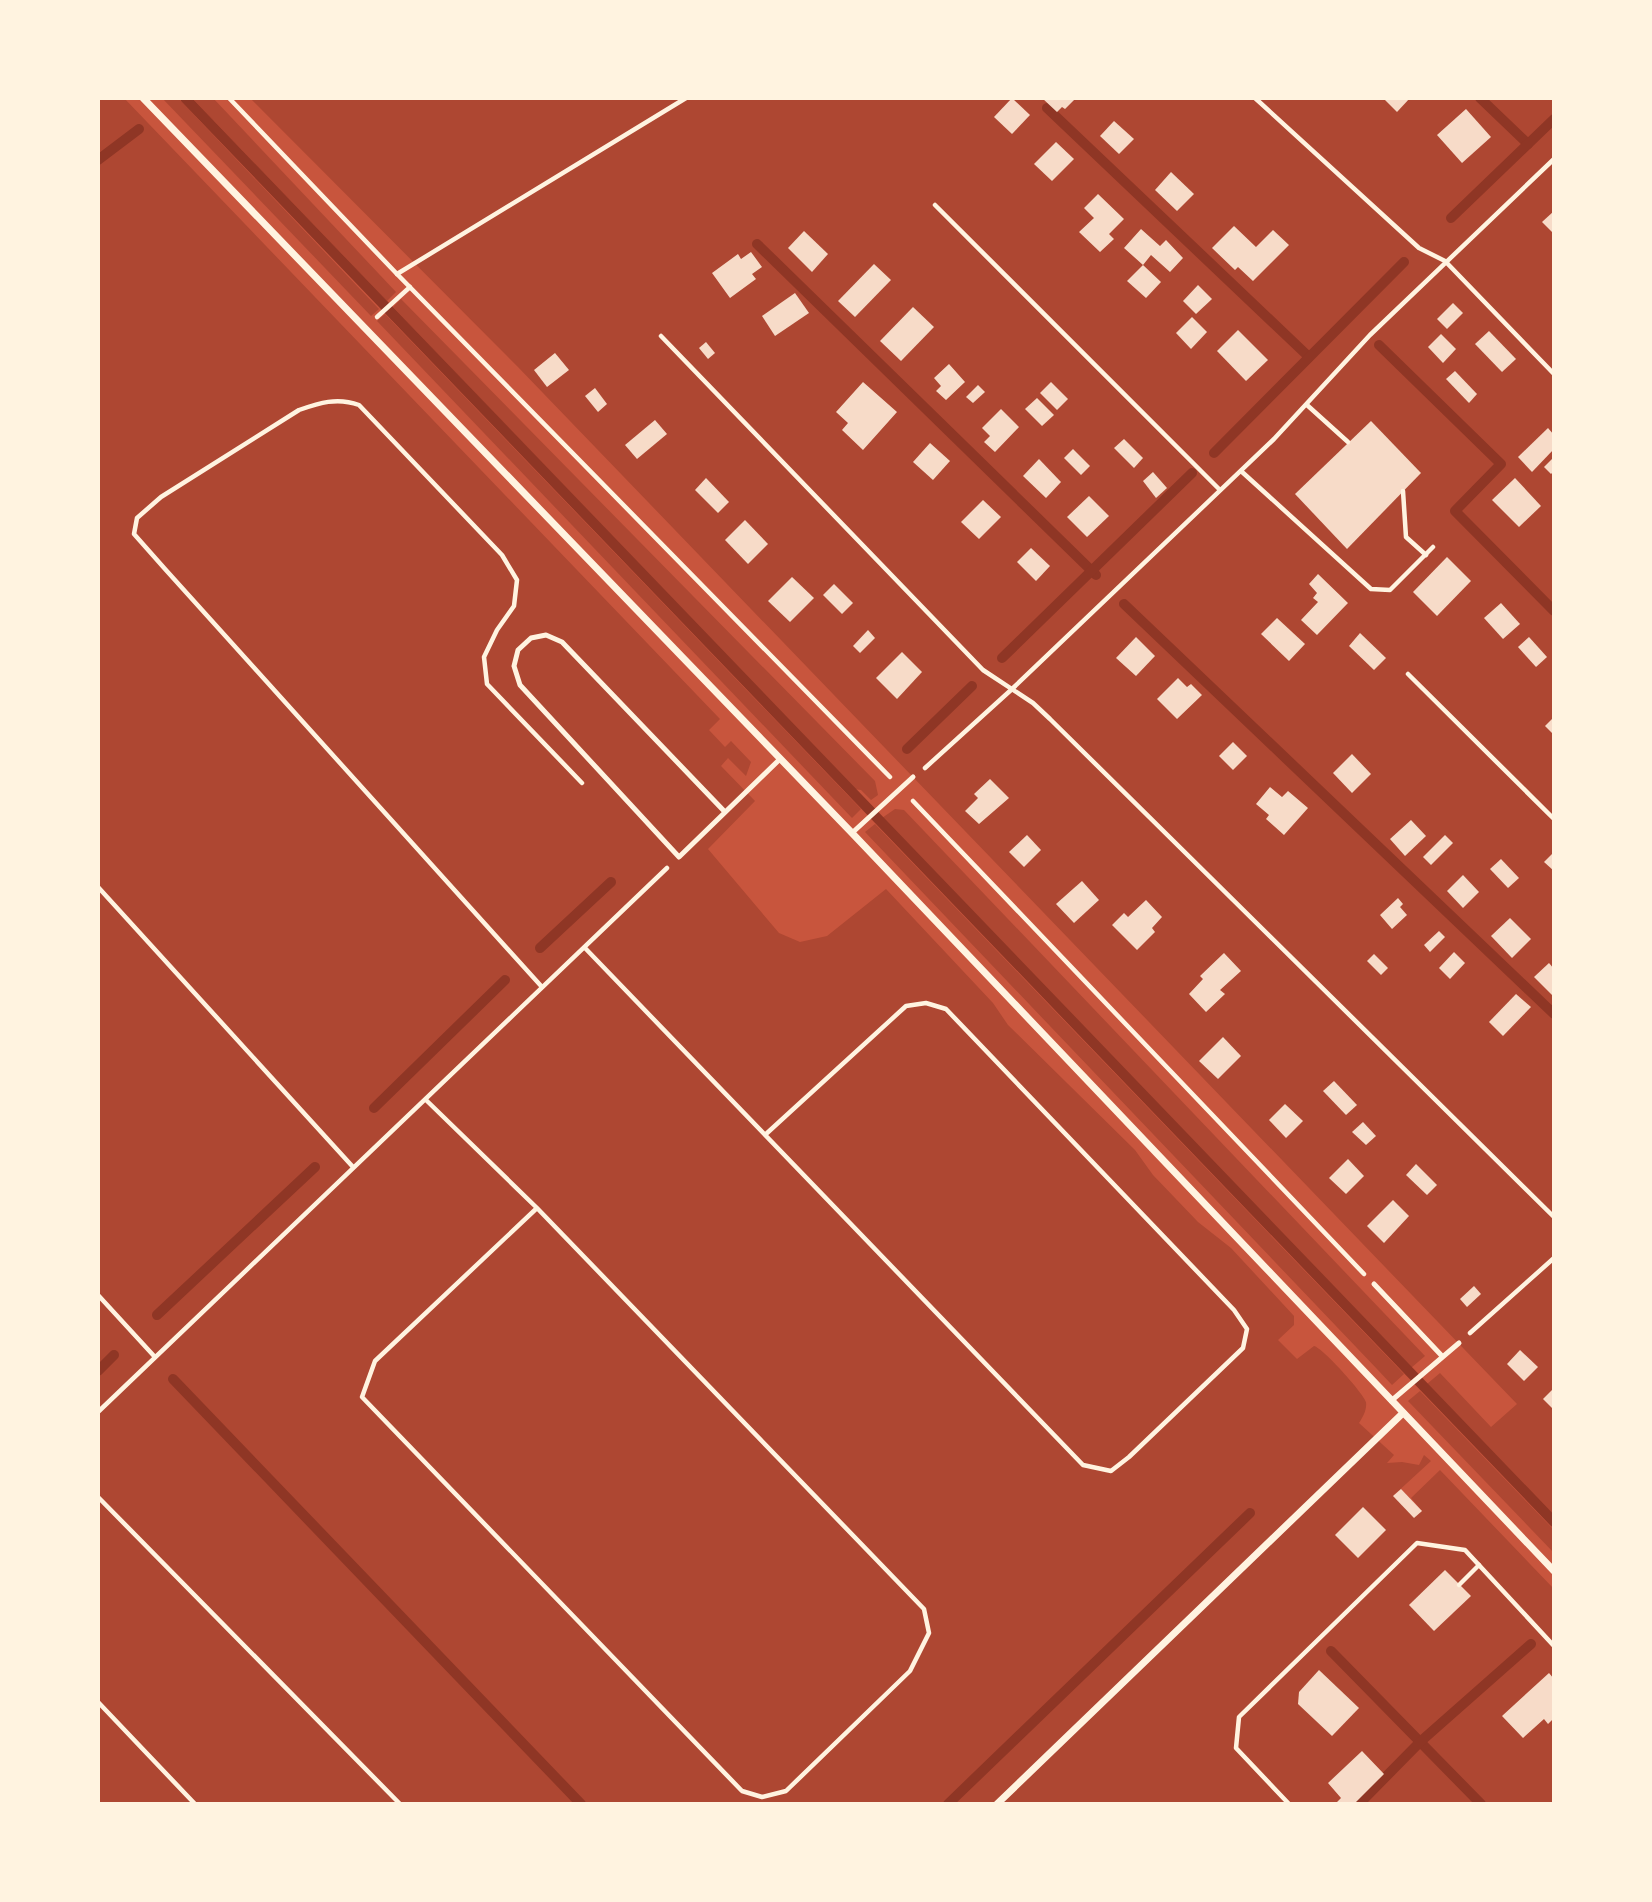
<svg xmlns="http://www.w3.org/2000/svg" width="1652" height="1902" viewBox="0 0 1652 1902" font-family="'Alegreya Sans',sans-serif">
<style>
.green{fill:#ae4732}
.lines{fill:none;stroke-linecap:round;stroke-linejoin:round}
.stream{stroke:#8f3625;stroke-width:10}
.building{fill:#f7dbc8}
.path{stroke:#fff3e0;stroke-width:4.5}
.service{stroke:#fff3e0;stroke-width:5}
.minor{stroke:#fff3e0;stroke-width:7}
</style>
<rect width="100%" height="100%" fill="#c8553d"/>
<g class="green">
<path d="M98 98H124L720 719 709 730 725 747 731 741 751 762 746 776 728 758 721 766 755 801 708 849 779 933 800 942 827 936 886 889 993 1003 1008 1025 1135 1150 1153 1175 1198 1222 1231 1248 1294 1316V1325L1278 1340 1297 1359 1314 1346C1323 1348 1364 1394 1366 1402 1367 1410 1363 1417 1359 1423L1394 1455 1387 1463 1402 1462 1419 1465 1424 1455 1431 1461 1394 1495 1414 1517 1422 1511 1411 1498 1440 1470 1554 1589V1804H98Z"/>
<path d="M162 98H178L379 309 371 316Z"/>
<path d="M192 98H213L396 292 387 301Z"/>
<path d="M250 98H1554V1517L1427 1384 1440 1373 1491 1427 1517 1404 517 366Z"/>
<path d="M401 299 875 781 878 795 871 800 861 790 854 789 393 307Z"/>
<path d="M385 314 861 809 852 818 377 321Z"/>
<path d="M895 809 904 810 1425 1356 1411 1368 882 818Z"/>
<path d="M875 824 1404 1374 1392 1385 1377 1369 865 832Z"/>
<path d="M1420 1391 1554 1530V1553L1408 1401Z"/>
</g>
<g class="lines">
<g class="stream">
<path d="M185 98 1554 1522"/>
<path d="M1480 98 1528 144"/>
<path d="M1047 108 1309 357"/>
<path d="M98 160 139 129"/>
<path d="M1451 218 1554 119"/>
<path d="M757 244 1096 575"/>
<path d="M1379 345 1501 464 1455 511 1554 611"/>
<path d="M1214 453 1404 262"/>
<path d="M1124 604 1554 1014"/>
<path d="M1002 658 1192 473"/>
<path d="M907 749 972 686"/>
<path d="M540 948 611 882"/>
<path d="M374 1108 505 980"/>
<path d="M157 1315 315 1167"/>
<path d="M98 1371 114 1355"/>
<path d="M173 1379 581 1804"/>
<path d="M1331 1651 1481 1804"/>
<path d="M948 1804 1250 1513"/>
<path d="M1359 1804 1420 1742 1531 1644"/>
</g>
</g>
<g class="building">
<path d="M1012 98 1030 115 1012 134 994 117Z"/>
<path d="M1042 98H1076L1065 109 1062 107 1057 112Z"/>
<path d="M1383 98H1410L1397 112Z"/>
<path d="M1466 109 1491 137 1462 163 1437 135Z"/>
<path d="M1114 121 1134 139 1119 154 1100 136Z"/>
<path d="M1056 142 1074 159 1052 181 1034 164Z"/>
<path d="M1171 172 1194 194 1177 211 1155 190Z"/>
<path d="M1098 194 1124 219 1109 234 1114 239 1100 252 1079 232 1094 218 1084 208Z"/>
<path d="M1554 211V234L1542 222Z"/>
<path d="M1234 226 1256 247 1273 230 1289 245 1253 281 1238 267 1235 270 1212 248Z"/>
<path d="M1141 229 1160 246 1166 240 1183 258 1170 272 1151 255 1143 265 1124 248Z"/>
<path d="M804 231 828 254 812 272 788 248Z"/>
<path d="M751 252 762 267 752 274 756 279 730 298 712 273 738 254 741 259Z"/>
<path d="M874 264 891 280 855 317 838 301Z"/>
<path d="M1143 265 1161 282 1146 298 1127 281Z"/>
<path d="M1198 285 1212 299 1196 314 1183 301Z"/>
<path d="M795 293 809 313 775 336 762 316Z"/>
<path d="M1453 303 1463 313 1447 329 1437 319Z"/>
<path d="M913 307 934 327 901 361 880 341Z"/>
<path d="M1192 317 1207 332 1191 349 1176 333Z"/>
<path d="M1238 330 1268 360 1246 381 1217 351Z"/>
<path d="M1489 331 1516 359 1502 372 1475 344Z"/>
<path d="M1441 334 1456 349 1443 363 1428 347Z"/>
<path d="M706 342 715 353 708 359 699 348Z"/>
<path d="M555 353 569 370 547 387 534 370Z"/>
<path d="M949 364 965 382 946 400 936 391 941 386 934 378Z"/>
<path d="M1455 371 1477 394 1469 403 1446 379Z"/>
<path d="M863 382 897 412 863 450 842 430 848 423 836 412Z"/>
<path d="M1051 382 1068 399 1057 410 1040 393Z"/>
<path d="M978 385 985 392 973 403 966 397Z"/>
<path d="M595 388 607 404 598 412 585 396Z"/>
<path d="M1037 398 1054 415 1042 426 1025 409Z"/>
<path d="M1001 409 1019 427 995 452 984 442 990 436 982 428Z"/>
<path d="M655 420 667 434 637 459 625 445Z"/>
<path d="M1371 421 1421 473 1347 549 1295 494Z"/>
<path d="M1548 428 1554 435V449L1532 472 1518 457Z"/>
<path d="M1124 439 1143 458 1134 468 1114 448Z"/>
<path d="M930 443 950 461 933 480 913 462Z"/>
<path d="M1073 449 1090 466 1081 475 1064 458Z"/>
<path d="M1554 457V471L1551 474 1544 467Z"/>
<path d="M1039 459 1061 482 1046 498 1023 476Z"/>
<path d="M1153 472 1167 488 1156 498 1143 481Z"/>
<path d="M706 478 729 502 718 513 695 490Z"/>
<path d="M1515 478 1541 506 1519 527 1492 500Z"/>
<path d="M1089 496 1109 516 1087 537 1067 517Z"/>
<path d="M983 500 1001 517 979 539 961 522Z"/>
<path d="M745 520 768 544 748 564 725 540Z"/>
<path d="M1031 548 1050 566 1036 581 1017 562Z"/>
<path d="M1447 557 1471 581 1437 616 1413 592Z"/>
<path d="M1318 574 1348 603 1317 635 1301 620 1318 602 1313 598 1317 593 1309 584Z"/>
<path d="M792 577 814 598 790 622 768 601Z"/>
<path d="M834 584 853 603 842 614 823 595Z"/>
<path d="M1501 603 1520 624 1503 639 1484 618Z"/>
<path d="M1277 618 1305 644 1289 661 1261 634Z"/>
<path d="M868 630 875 638 860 653 853 646Z"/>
<path d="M1360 633 1386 658 1374 670 1349 646Z"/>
<path d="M1136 637 1155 656 1136 676 1116 658Z"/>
<path d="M1529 637 1547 657 1536 667 1518 647Z"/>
<path d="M902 652 922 672 897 699 876 678Z"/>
<path d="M1178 678 1187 687 1191 684 1202 695 1177 719 1157 699Z"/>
<path d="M1554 717V735L1545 726Z"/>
<path d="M1233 742 1247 756 1233 770 1219 756Z"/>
<path d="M1352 754 1371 774 1352 793 1333 773Z"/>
<path d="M990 779 1009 798 979 824 965 811 978 798 974 794Z"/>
<path d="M1270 787 1282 797 1288 791 1308 808 1284 835 1266 819 1269 815 1256 804Z"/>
<path d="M1411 820 1426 836 1405 856 1390 839Z"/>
<path d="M1027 835 1041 850 1024 867 1009 852Z"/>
<path d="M1445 835 1453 843 1431 865 1423 857Z"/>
<path d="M1554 852V871L1544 862Z"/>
<path d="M1501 859 1519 878 1508 888 1490 869Z"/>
<path d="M1463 875 1479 892 1463 908 1447 891Z"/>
<path d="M1082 881 1099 900 1074 923 1056 904Z"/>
<path d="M1398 898 1403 904 1400 907 1407 915 1392 929 1380 915Z"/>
<path d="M1146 900 1162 917 1152 928 1155 932 1137 950 1112 925 1124 913 1128 917Z"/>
<path d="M1510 918 1531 939 1512 958 1491 936Z"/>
<path d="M1439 931 1445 937 1430 952 1424 945Z"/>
<path d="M1454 952 1465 963 1450 979 1439 968Z"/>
<path d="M1224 953 1241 971 1220 990 1225 994 1206 1012 1189 994 1203 979 1200 976Z"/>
<path d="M1374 954 1388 968 1381 975 1367 961Z"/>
<path d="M1549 963 1554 969V997L1534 977Z"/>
<path d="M1516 994 1531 1007 1503 1036 1489 1022Z"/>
<path d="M1223 1037 1241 1056 1218 1079 1199 1061Z"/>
<path d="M1334 1081 1357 1105 1346 1115 1323 1091Z"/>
<path d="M1285 1104 1303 1121 1286 1138 1269 1120Z"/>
<path d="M1363 1122 1376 1136 1366 1145 1352 1132Z"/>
<path d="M1348 1159 1364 1176 1346 1194 1329 1178Z"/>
<path d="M1416 1164 1437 1185 1427 1195 1406 1175Z"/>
<path d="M1393 1200 1409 1216 1384 1243 1367 1226Z"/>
<path d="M1474 1286 1481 1294 1467 1307 1460 1299Z"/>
<path d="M1520 1350 1538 1367 1524 1381 1507 1364Z"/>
<path d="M1554 1388V1410L1543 1399Z"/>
<path d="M1401 1489 1422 1511 1414 1518 1393 1496Z"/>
<path d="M1363 1507 1386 1530 1358 1558 1335 1535Z"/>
<path d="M1445 1570 1471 1596 1434 1631 1409 1605Z"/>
<path d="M1319 1670 1359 1708 1332 1736 1298 1704 1299 1692Z"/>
<path d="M1549 1673 1554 1679V1718L1548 1724 1544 1719 1523 1738 1502 1716Z"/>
<path d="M1362 1751 1384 1774 1354 1804H1335L1341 1798 1328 1783Z"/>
</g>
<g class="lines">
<g class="path">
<path d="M229 98 397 274 890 777"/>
<path d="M1255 98 1419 248 1445 261 1554 374"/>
<path d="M935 205 1220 490"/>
<path d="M397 274 686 98"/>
<path d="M377 317 410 287"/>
<path d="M661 336 983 670 1033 703 1050 719 1554 1217"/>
<path d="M1307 405 1348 442"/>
<path d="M1241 471 1371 589 1390 590 1433 547"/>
<path d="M1403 491 1406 537 1426 555"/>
<path d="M1408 674 1554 819"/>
<path d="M925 768 1011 690 1274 439 1370 335 1554 159"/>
<path d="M913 801 1364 1274"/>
<path d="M98 887 353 1167"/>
<path d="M585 948 1083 1465 1111 1471 1129 1457 1243 1348 1247 1329 1234 1310 946 1009 926 1003 906 1006 766 1134"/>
<path d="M542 987 165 569 134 534 137 518 161 497 299 410C319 403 337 397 359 405L502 555 517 580 514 606 497 630 484 657 487 684 582 783"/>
<path d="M426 1100 537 1208 924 1609 929 1633 910 1671 786 1791 762 1797 742 1791 362 1397 375 1361 537 1208"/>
<path d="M98 1295 154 1356"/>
<path d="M1470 1333 1554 1258"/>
<path d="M98 1412 667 868"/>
<path d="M98 1497 400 1804"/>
<path d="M1459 1585 1479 1565"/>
<path d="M98 1702 195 1804"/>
<path d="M1289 1804 1236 1748 1239 1717 1417 1543 1465 1550 1554 1646"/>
</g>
<g class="service">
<path d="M725 812 562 642 546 635 531 638 518 650 514 666 520 685 679 857 780 759"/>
<path d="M852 833 913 777"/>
<path d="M1374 1284 1442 1356"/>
<path d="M1391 1401 1459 1343"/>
</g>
<g class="minor">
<path d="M143 98 852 833 1554 1571"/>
<path d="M997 1804 1403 1413"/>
</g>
</g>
<rect width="1652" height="1902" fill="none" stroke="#fff3e0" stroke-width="200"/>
</svg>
